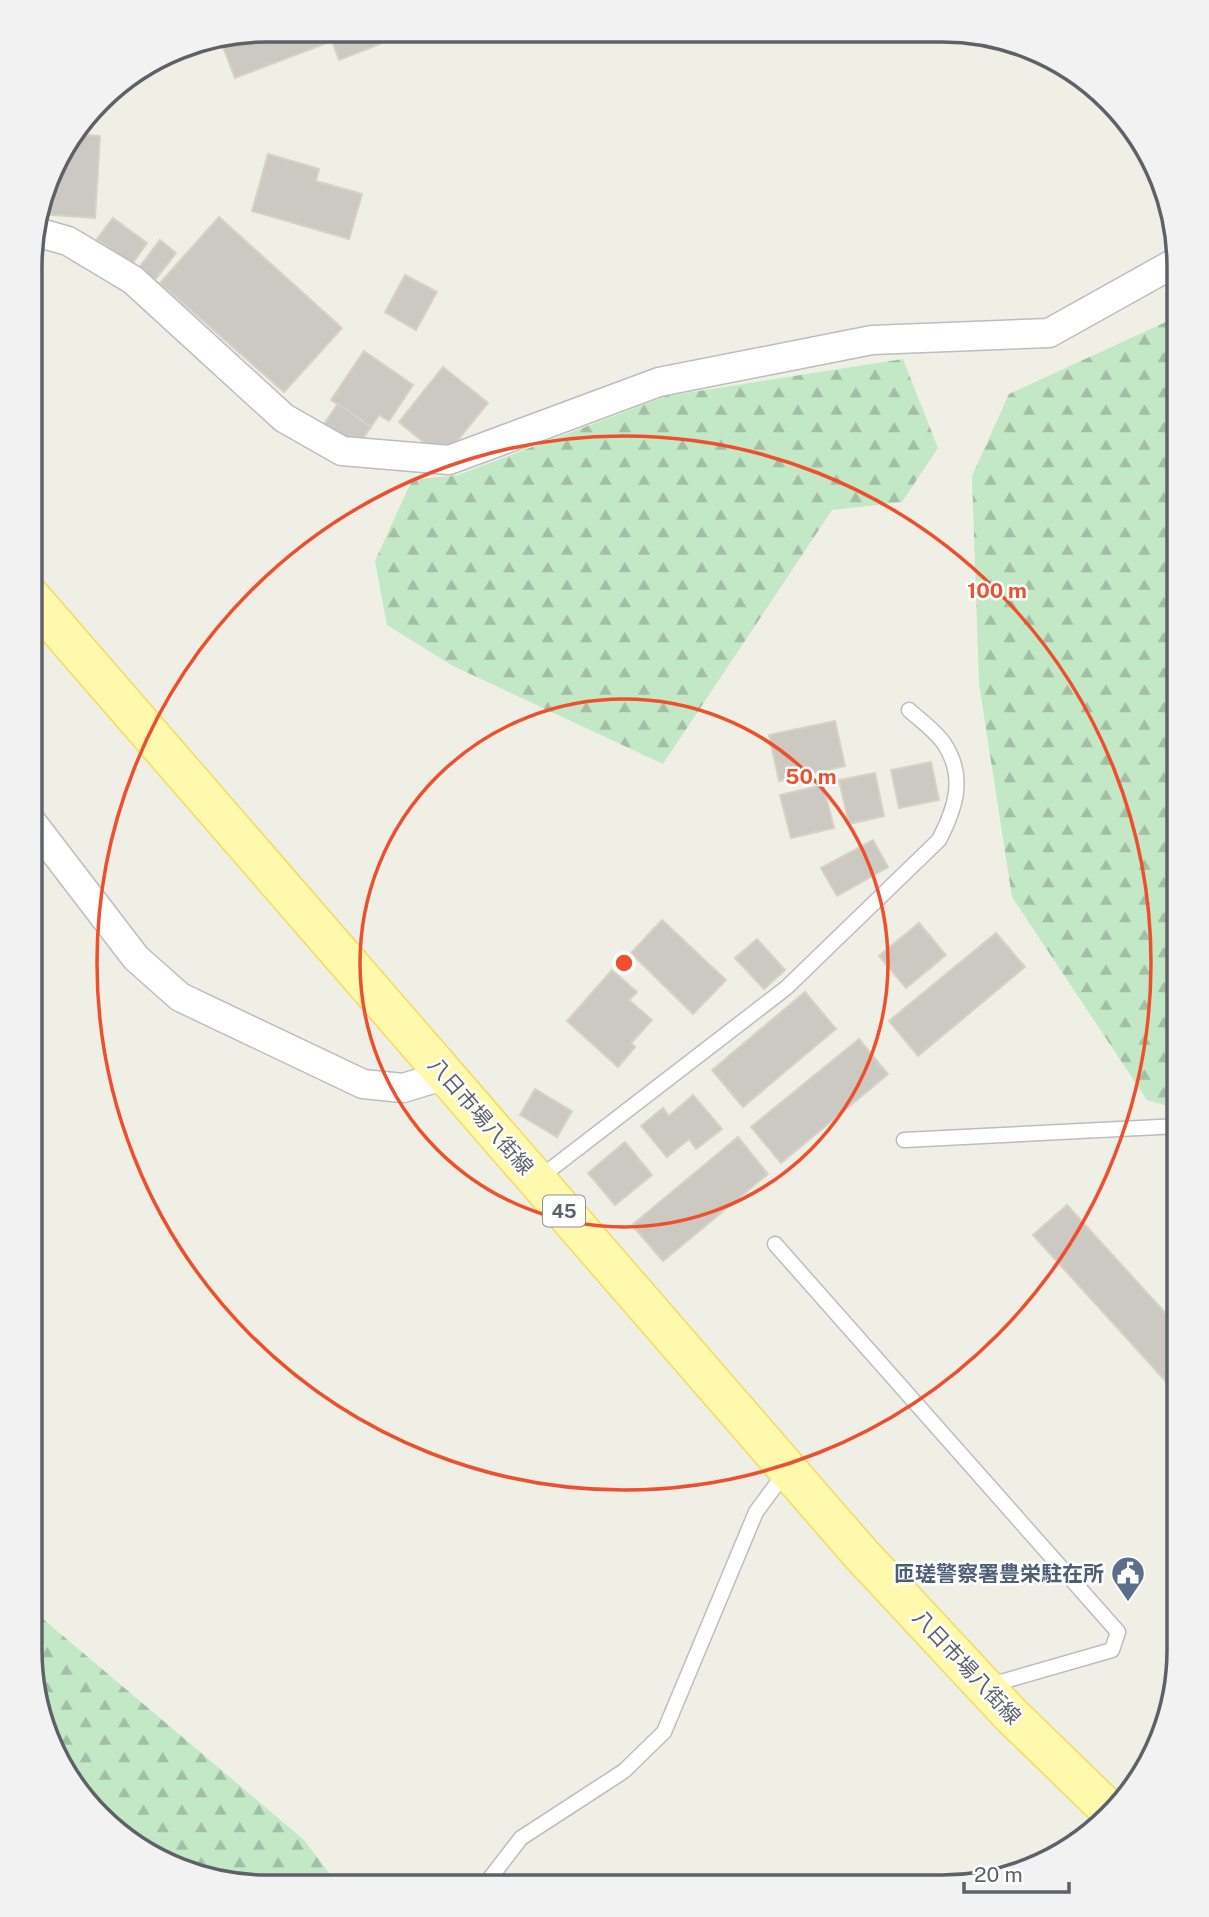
<svg xmlns="http://www.w3.org/2000/svg" width="1209" height="1917" viewBox="0 0 1209 1917" font-family="'Public Sans','Noto Sans JP',sans-serif">
<style>
.forest{fill:url(#forest-firs)}
.building{fill:#ccc9c3;stroke:#d6d2c4;stroke-width:2}
.lines{fill:none;stroke-linecap:round;stroke-linejoin:round}
.service-casing{stroke:#bbbdc2;stroke-width:17}
.minor-casing{stroke:#bbbdc2;stroke-width:31}
.primary-casing{stroke:#f5d95b;stroke-width:41}
.service{stroke:#fff;stroke-width:14}
.minor{stroke:#fff;stroke-width:28}
.primary{stroke:#fff9ad;stroke-width:38}
.ring{fill:none;stroke:#ee502f;stroke-width:3.5}
.labels{text-anchor:middle;dominant-baseline:central;stroke-width:5;stroke-linejoin:round;paint-order:stroke}
.shield{fill:#fff;stroke:#8e9095;stroke-width:2}
.shield-label{font-size:19px;font-weight:bold;fill:#5e6167}
.street-label{font-size:21px;fill:#5e6167;stroke:#fff}
.service-label{font-size:21px;font-weight:bold;fill:#4e5e75;stroke:#fff;text-anchor:end}
.rim{fill:none;stroke:#5e6167;stroke-width:3.5}
.centre{fill:#ee502f;stroke:#fff;stroke-width:3.5}
.ring-label{font-size:21px;text-anchor:middle;font-weight:bold;fill:#ee502f;stroke:#fff;stroke-width:5;stroke-linejoin:round;paint-order:stroke}
</style>
<defs>
<pattern id="forest-firs" width="22" height="20" patternUnits="userSpaceOnUse" patternTransform="scale(1.75)"><rect width="22" height="20" fill="#c3e8c6"/><path d="M5 1l3.5 6h-7zM16 11l3.5 6h-7z" fill="#a2bfa5"/></pattern>
</defs>
<rect width="100%" height="100%" fill="#f0efe6"/>
<g class="forest">
<path d="M1179 316V1109L1147 1100 1012 897 979 683 972 476 1009 394Z"/>
<path d="M903 359 938 448 902 502 832 510 663 764 453 666 387 625 375 561 412 480 458 475 667 396Z"/>
<path d="M30 1608 304 1840 339 1886 236 1885 123 1838 48 1741 30 1650Z"/>
</g>
<g class="building">
<path d="M267 30H374L380 44 339 60 332 41 235 78 220 39Z"/>
<path d="M76 134 100 136 95 218 38 214 54 162Z"/>
<path d="M268 154 319 169 316 181 362 194 349 239 252 211Z"/>
<path d="M219 217 342 328 284 392 160 283Z"/>
<path d="M113 218 147 243 132 264 97 239Z"/>
<path d="M160 240 176 253 154 281 138 269Z"/>
<path d="M405 275 437 292 416 330 385 312Z"/>
<path d="M364 351 413 385 389 421 379 415 371 427 331 400Z"/>
<path d="M443 367 488 403 443 458 399 422Z"/>
<path d="M338 404 371 427 357 447 324 424Z"/>
<path d="M835 721 845 766 779 781 769 735Z"/>
<path d="M931 762 939 800 899 808 891 770Z"/>
<path d="M875 773 884 816 849 824 839 780Z"/>
<path d="M823 785 834 828 791 838 780 795Z"/>
<path d="M873 840 888 867 837 896 821 868Z"/>
<path d="M662 920 726 980 693 1014 631 953Z"/>
<path d="M919 923 946 955 906 988 879 956Z"/>
<path d="M996 933 1025 967 918 1056 889 1021Z"/>
<path d="M757 939 785 970 764 989 735 958Z"/>
<path d="M612 970 637 992 629 1000 652 1020 631 1043 635 1047 618 1067 567 1021Z"/>
<path d="M805 992 836 1029 743 1107 712 1070Z"/>
<path d="M859 1039 888 1074 781 1163 751 1127Z"/>
<path d="M535 1089 572 1111 557 1137 520 1115Z"/>
<path d="M693 1095 722 1129 696 1149 689 1139 667 1157 641 1126 663 1108 669 1116Z"/>
<path d="M738 1137 768 1174 663 1261 632 1225Z"/>
<path d="M625 1142 652 1175 615 1205 588 1173Z"/>
<path d="M1067 1205 1179 1328V1396L1033 1235Z"/>
</g>
<g class="lines">
<g class="service-casing">
<g id="service">
<path d="M904 1140 1179 1126"/>
<path d="M538 1179 786 988 939 840C955 809 966 778 945 745 937 732 921 721 909 710"/>
<path d="M775 1244 1118 1632 1112 1650 987 1686"/>
<path d="M484 1886 521 1838 624 1771 664 1732 756 1512 787 1470"/>
</g>
</g>
<g class="minor-casing">
<g id="minor">
<path d="M33 231 68 241 133 280 284 418 342 451 449 460 659 382 872 340 1049 333 1178 261"/>
<path d="M31 821 136 958 180 997 363 1084 403 1088 446 1075"/>
</g>
</g>
<g class="primary-casing">
<path id="primary" d="M31 597 860 1553 1011 1715 1111 1812"/>
</g>
<use href="#service" class="service"/>
<use href="#minor" class="minor"/>
<use href="#primary" class="primary"/>
</g>
<g class="ring">
<circle cx="624" cy="963" r="264"/>
<circle cx="624" cy="963" r="527"/>
</g>
<defs>
<g id="civic-pin" transform="scale(1.75)"><path d="M0 17L-7.5 6A9.5 9.5 0 1 1 7.5 6Z" fill="#5c6f8a" stroke="#fff"/><path d="M-.6-6.5H3V-4.5H.6V-3L4-1V1h2V6H-6V1h2V-1L-.6-3ZM-1.2 2.5V6h2.4V2.5Z" fill="#fff"/></g>
</defs>
<g fill-rule="evenodd">
<use href="#civic-pin" x="1128" y="1573"/>
</g>
<g class="labels">
<rect class="shield" x="543" y="1195.5" width="42" height="31" rx="5"/>
<g class="shield-label">
<text x="564" y="1211">45</text>
</g>
<g class="street-label">
<text transform="translate(481 1116) rotate(49)">八日市場八街線</text>
<text transform="translate(967 1667) rotate(47)">八日市場八街線</text>
</g>
<g class="service-label">
<text x="1104" y="1573">匝瑳警察署豊栄駐在所</text>
</g>
</g>
<path d="M0 0H1209V1917H0ZM267 42H942A225 225 0 0 1 1167 267V1650A225 225 0 0 1 942 1875H267A225 225 0 0 1 42 1650V267A225 225 0 0 1 267 42Z" fill="#f2f2f3" fill-rule="evenodd"/>
<path class="rim" d="M267 42H942A225 225 0 0 1 1167 267V1650A225 225 0 0 1 942 1875H267A225 225 0 0 1 42 1650V267A225 225 0 0 1 267 42Z"/>
<circle cx="624" cy="963" r="10" class="centre"/>
<g class="ring-label">
<text x="997" y="598">100 m</text>
<text x="811" y="784">50 m</text>
</g>
<path d="M964 1882v10h105v-10" fill="none" stroke="#5e6167" stroke-width="3.5"/>
<text x="974" y="1882" font-size="21" fill="#5e6167" stroke="#ffffff" stroke-width="5" paint-order="stroke">20 m</text>
</svg>
